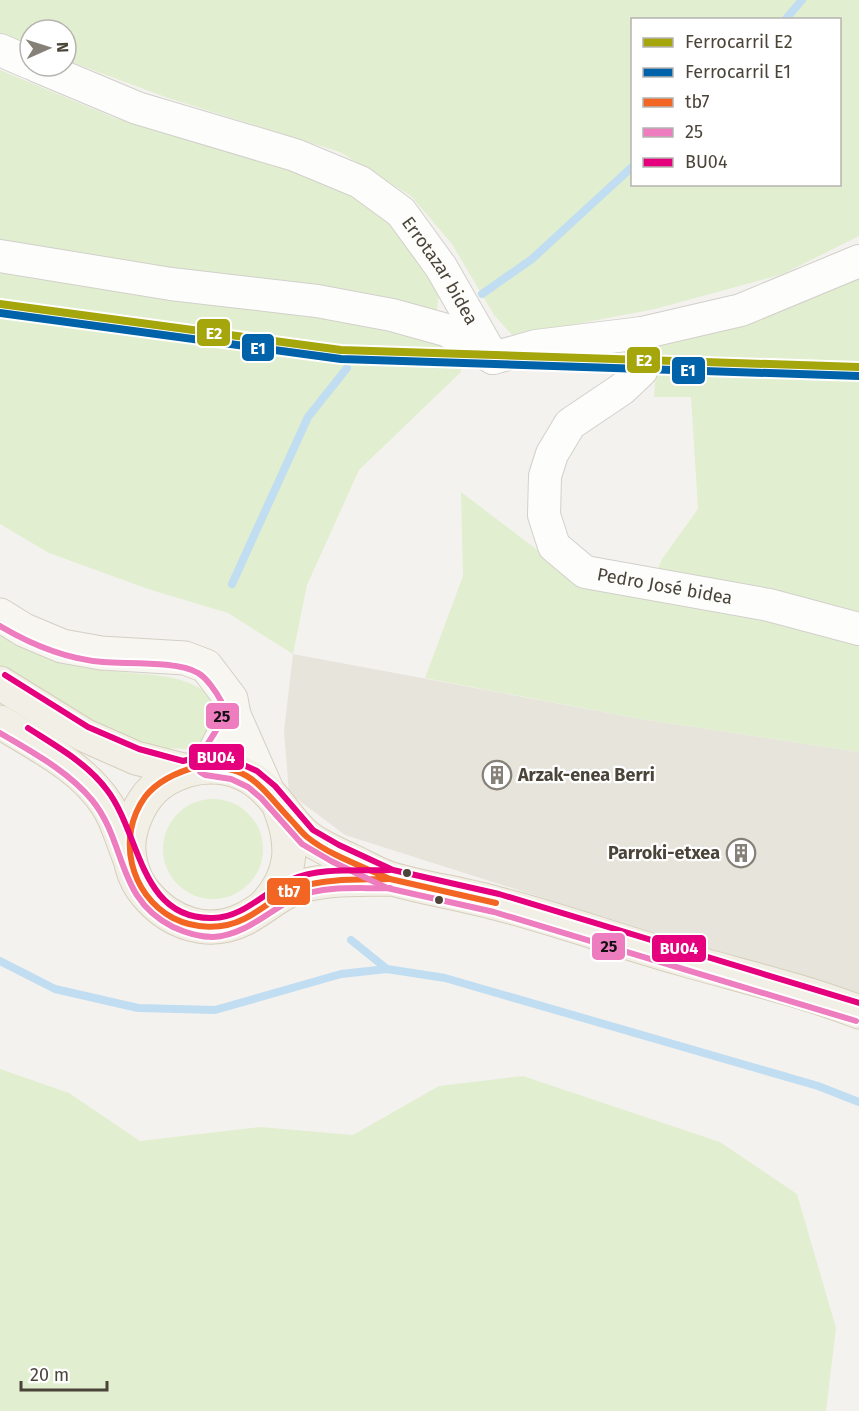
<svg xmlns="http://www.w3.org/2000/svg" width="859" height="1411" viewBox="0 0 859 1411" font-family="'Fira Sans',sans-serif">
<style>
.residential{fill:#e7e4dc}
.green{fill:#e1eecf;fill-rule:evenodd}
.lines{fill:none;stroke-linecap:round;stroke-linejoin:round}
.stream{stroke:#c0ddf1;stroke-width:8}
.street-casing{stroke:#d2d0cb;stroke-width:34}
.secondary-casing{stroke:#d3cfc5;stroke-width:35}
.primary-casing{stroke:#d6cebb;stroke-width:35}
.street{stroke:#fdfdfc;stroke-width:32}
.secondary{stroke:#f7f6f1;stroke-width:33}
.primary{stroke:#f2efe6;stroke-width:33}
.bus-1-casing{stroke:#fff;stroke-width:10}
.bus-2-casing{stroke:#fff;stroke-width:10}
.bus-3-casing{stroke:#fff;stroke-width:10}
.bus-1{stroke:#f26522;stroke-width:6}
.bus-2{stroke:#ed7dbf;stroke-width:6}
.bus-3{stroke:#e5007d;stroke-width:6}
.rail-1-casing{stroke:#fff;stroke-width:12}
.rail-2-casing{stroke:#fff;stroke-width:12}
.rail-1{stroke:#a5a60b;stroke-width:8}
.rail-2{stroke:#0063a9;stroke-width:8}
.bus-dot{fill:#4b4439;stroke:#fff;stroke-width:2}
.labels{text-anchor:middle;dominant-baseline:central;stroke-width:4.5;stroke-linejoin:round;paint-order:stroke}
.street-label{font-size:18px;fill:#4b4439;stroke:#fff}
.poi-label{font-size:18px;font-weight:bold;fill:#4b4439;stroke:#fff;text-anchor:start}
.line-badge{stroke:#fff;stroke-width:2}
.badge-label{font-size:16px;text-anchor:middle;font-weight:bold;fill:#fff}
.pale-badge-label{font-size:16px;text-anchor:middle;font-weight:bold;fill:#111}
</style>
<rect width="100%" height="100%" fill="#f4f2ee"/>
<path class="residential" d="M293 654 641 719 859 752V995L672 939 345 835 289 793 284 731Z"/>
<g class="green">
<path d="M0 0H859V236L783 274 655 309 513 336 494 315 452 244 411 196 340 152 168 98 66 60V30H30V46L0 35ZM632 20H840V184H632Z"/>
<path d="M0 70 115 118 259 158 352 190 382 214 415 251 439 292 437 311 420 315 362 292 132 265 0 240Z"/>
<path d="M0 269 320 312 417 336 460 353 461 372 359 470 307 585 293 654 228 613 151 590 49 553 0 524Z"/>
<path d="M859 273V752L641 719 425 678 463 576 461 492 574 578 646 597 662 559 698 509 691 397H654L658 344Z"/>
<path d="M0 630C35 647 69 663 107 670 147 677 177 670 212 696L216 716 210 738 191 749 159 748 105 734 0 667Z"/>
<circle cx="213" cy="849" r="50"/>
<path d="M0 1069 69 1093 140 1141 260 1127 353 1135 439 1086 523 1076 720 1142 797 1194 836 1328 826 1411H0Z"/>
</g>
<g class="lines">
<g class="stream">
<path d="M785 20 802 0"/>
<path d="M482 294 532 259 632 167"/>
<path d="M232 584 308 417 347 368"/>
<path d="M351 940 387 969"/>
<path d="M0 961 55 989 138 1008 215 1010 341 974 387 969 445 978 818 1086 859 1102"/>
</g>
<g class="street-casing">
<g id="street">
<path d="M0 50 30 63"/>
<path id="s1" d="M37 66 137 108 295 155 360 182 401 212 441 267 493 358"/>
<path d="M0 256 171 284 317 301 392 315 446 330 490 356"/>
<path id="s2" d="M642 333 641 371 622 389 570 424 552 454 545 476 544 515 554 546 585 572 769 605 859 629"/>
<path d="M493 358 536 346 642 333 741 310 859 261"/>
</g>
</g>
<g class="secondary-casing">
<g id="secondary">
<path d="M0 615 24 630 62 646 101 653 185 658 206 666 231 699 234 715 268 792"/>
<path d="M207 766 234 715"/>
</g>
</g>
<g class="primary-casing">
<g id="primary">
<path d="M0 683 84 735 136 758 183 770"/>
<path d="M0 722C37 745 83 767 107 805 117 820 122 840 129 857"/>
<path d="M390 879C361 880 327 878 298 887 278 894 262 910 244 919 208 937 170 923 146 894 133 879 126 855 130 835 135 812 147 790 167 779 200 760 240 763 267 791 281 805 290 822 305 835 317 846 336 853 350 860 364 866 378 875 392 879 427 889 464 894 499 904 561 920 621 942 682 959 741 976 802 990 859 1012"/>
<path d="M266 904C293 874 294 845 280 809"/>
</g>
</g>
<use href="#street" class="street"/>
<use href="#secondary" class="secondary"/>
<use href="#primary" class="primary"/>
<g class="bus-1-casing">
<g id="bus-1">
<path d="M200 766C252 766 259 786 291 820 296 825 301 832 307 837 329 855 364 867 390 879 361 880 328 878 299 887 279 893 263 910 244 919 222 930 195 929 173 918 130 895 116 837 145 797 158 780 180 771 200 766Z"/>
<path d="M390 879 496 903"/>
</g>
</g>
<g class="bus-2-casing">
<g id="bus-2">
<path d="M0 626C32 645 66 659 103 662 128 664 178 661 198 673 206 677 217 693 221 701 234 724 190 752 200 772L205 775 231 779 248 787 261 798 302 844 331 861 387 888 494 912 856 1021"/>
<path d="M0 733C32 752 68 771 92 800 127 843 116 899 173 927 186 933 199 937 213 937 247 935 270 909 299 896 327 885 361 889 390 888"/>
</g>
</g>
<g class="bus-3-casing">
<g id="bus-3">
<path d="M5 675 88 727 139 749 183 761 199 757H219L237 762 257 771 275 786 313 830 339 845 393 870 499 894 859 1003"/>
<path d="M28 728C56 746 87 763 107 790 141 834 139 920 213 918 242 918 265 892 290 880 320 867 357 871 390 870"/>
</g>
</g>
<use href="#bus-1" class="bus-1"/>
<use href="#bus-2" class="bus-2"/>
<use href="#bus-3" class="bus-3"/>
<g class="rail-1-casing">
<path id="rail-1" d="M0 304 341 350 859 367"/>
</g>
<g class="rail-2-casing">
<path id="rail-2" d="M0 313 341 359 859 376"/>
</g>
<use href="#rail-1" class="rail-1"/>
<use href="#rail-2" class="rail-2"/>
</g>
<defs>
<g id="building-ring" transform="scale(1.5)"><circle r="9.5" fill="#fff" stroke="#868178" stroke-width="1.5"/><path d="M-4-6H4V6H1V3H-1V6H-4ZM-2.5-4.3h1.7v1.8h-1.7ZM.8-4.3h1.7v1.8H.8ZM-2.5-1h1.7V.8h-1.7ZM.8-1h1.7V.8H.8Z" fill="#868178"/></g>
</defs>
<g fill-rule="evenodd">
<use href="#building-ring" x="497" y="775"/>
<use href="#building-ring" x="741" y="853"/>
</g>
<g class="bus-dot">
<circle cx="407" cy="873" r="5"/>
<circle cx="439" cy="900" r="5"/>
</g>
<g class="labels">
<g class="street-label">
<text stroke="none"><textPath href="#s1" startOffset="465">Errotazar bidea</textPath></text>
<text stroke="none"><textPath href="#s2" startOffset="378">Pedro José bidea</textPath></text>
</g>
<g class="poi-label">
<text x="518" y="775">Arzak-enea Berri</text>
<text x="720" y="853" text-anchor="end">Parroki-etxea</text>
</g>
</g>
<g class="line-badge">
<rect x="196" y="318" width="35" height="29" rx="6" fill="#a5a60b"/>
<rect x="241" y="333" width="34" height="29" rx="6" fill="#0063a9"/>
<rect x="626" y="346" width="35" height="28" rx="6" fill="#a5a60b"/>
<rect x="671" y="356" width="35" height="29" rx="6" fill="#0063a9"/>
<rect x="205" y="702" width="35" height="28" rx="6" fill="#ed7dbf"/>
<rect x="188" y="743" width="57" height="28" rx="6" fill="#e5007d"/>
<rect x="266" y="877" width="45" height="29" rx="6" fill="#f26522"/>
<rect x="591" y="932" width="35" height="29" rx="6" fill="#ed7dbf"/>
<rect x="651" y="934" width="56" height="29" rx="6" fill="#e5007d"/>
</g>
<g class="badge-label">
<text x="214" y="339">E2</text>
<text x="258" y="354">E1</text>
<text x="644" y="366">E2</text>
<text x="688" y="376">E1</text>
<text x="216" y="763">BU04</text>
<text x="289" y="897">tb7</text>
<text x="679" y="954">BU04</text>
</g>
<g class="pale-badge-label">
<text x="222" y="722">25</text>
<text x="609" y="952">25</text>
</g>
<rect x="631" y="18" width="210" height="168" fill="#ffffff" stroke="#b7b4b0" stroke-width="1.5"/>
<rect x="643" y="38" width="30" height="9" fill="#a5a60b" stroke="#b7b4b0" stroke-width="1.5"/>
<text x="685" y="48" font-size="18" fill="#4b4439">Ferrocarril E2</text>
<rect x="643" y="68" width="30" height="9" fill="#0063a9" stroke="#b7b4b0" stroke-width="1.5"/>
<text x="685" y="78" font-size="18" fill="#4b4439">Ferrocarril E1</text>
<rect x="643" y="98" width="30" height="9" fill="#f26522" stroke="#b7b4b0" stroke-width="1.5"/>
<text x="685" y="108" font-size="18" fill="#4b4439">tb7</text>
<rect x="643" y="128" width="30" height="9" fill="#ed7dbf" stroke="#b7b4b0" stroke-width="1.5"/>
<text x="685" y="138" font-size="18" fill="#4b4439">25</text>
<rect x="643" y="158" width="30" height="9" fill="#e5007d" stroke="#b7b4b0" stroke-width="1.5"/>
<text x="685" y="168" font-size="18" fill="#4b4439">BU04</text>
<g transform="translate(48 48) rotate(87)"><circle r="28" fill="#ffffff" stroke="#b7b4b0" stroke-width="1.5"/>
<path d="M0-4.5L10 22L0 15L-10 22Z" fill="#868178"/>
<text y="-9" font-size="16" font-weight="bold" text-anchor="middle" fill="#4b4439">N</text>
</g>
<path d="M21 1381v9h86v-9" fill="none" stroke="#4b4439" stroke-width="3"/>
<text x="30" y="1381" font-size="18" fill="#4b4439" stroke="#ffffff" stroke-width="4.5" paint-order="stroke">20 m</text>
</svg>
